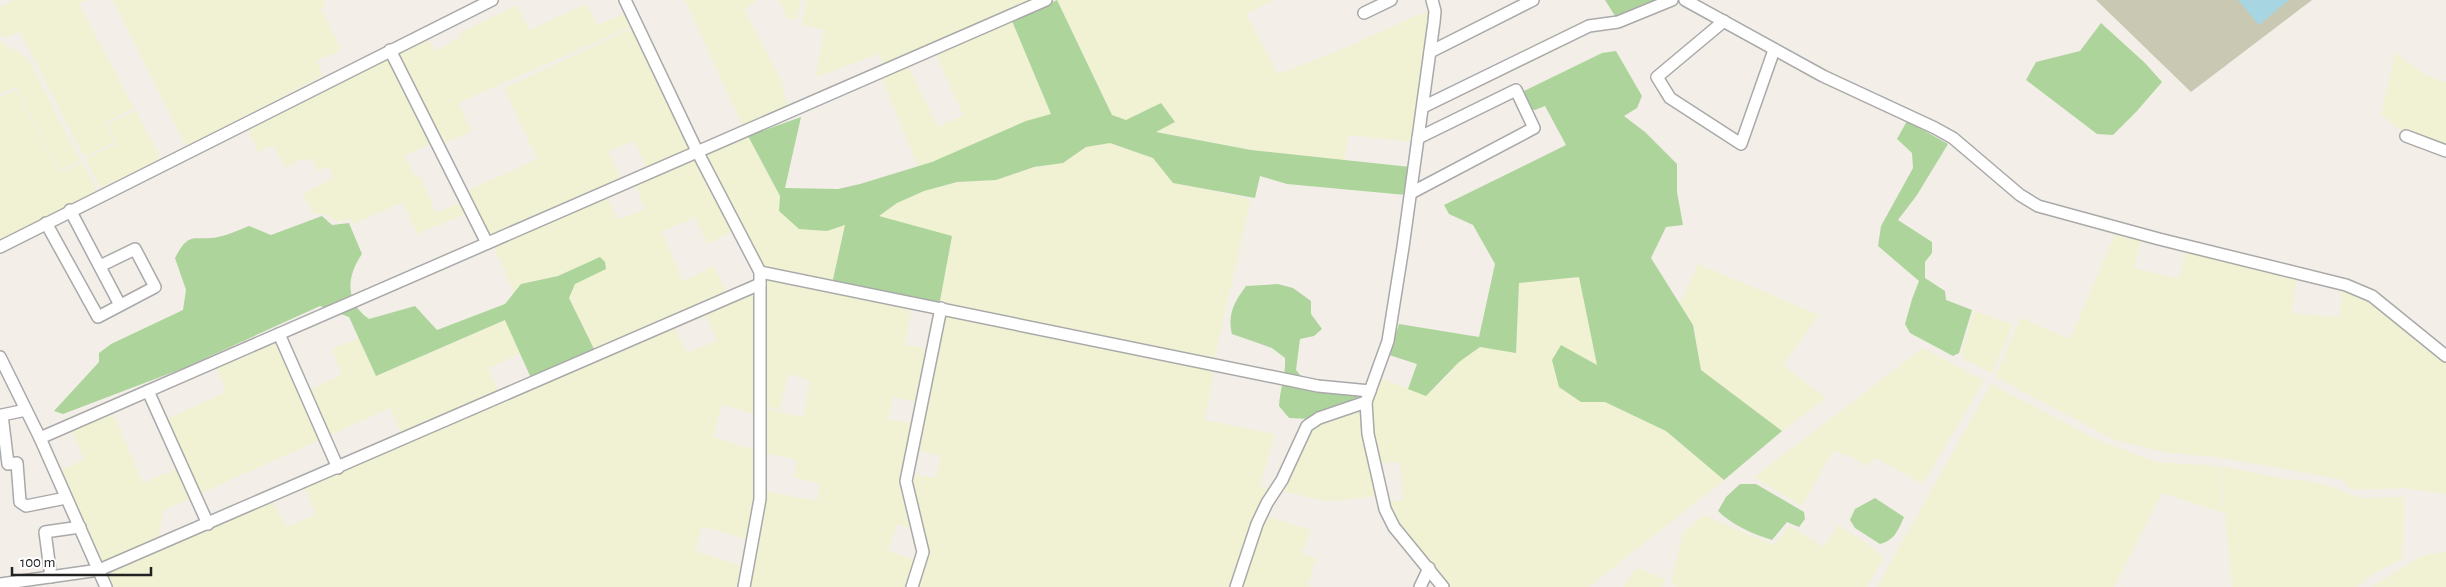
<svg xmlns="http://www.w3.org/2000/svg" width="2446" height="587" viewBox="0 0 2446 587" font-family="'Alegreya Sans',sans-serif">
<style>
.construction{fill:#c8c8b3}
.farmland{fill:#f0f2d3;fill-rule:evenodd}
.forest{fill:#add49b}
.water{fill:#a7d6e2}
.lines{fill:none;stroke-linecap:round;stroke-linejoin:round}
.minor-casing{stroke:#a9a9a9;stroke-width:14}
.minor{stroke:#fff;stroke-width:11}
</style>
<rect width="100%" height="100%" fill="#f3efe8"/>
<path class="construction" d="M2096 0H2312L2191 92Z"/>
<g class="farmland">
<path d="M15 0H87L79 4 134 108 105 123 115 142 84 157 20 32 3 38 0 31V7Z"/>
<path d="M113 0H325L322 10 341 50 317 61 323 76 186 146Z"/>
<path d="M685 0H759L744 9 781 80 788 107 743 127Z"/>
<path d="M779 0H801L796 20 787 19Z"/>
<path d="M806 0H1034L884 65 879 54 816 77 824 30 802 25Z"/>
<path d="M1057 0H1274L1246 14 1278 74 1345 48 1431 9 1414 142 1348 135 1345 160 1251 150 1155 131 1112 115Z"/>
<path d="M586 4 597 25 624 14 630 27 458 103 472 131 441 145 395 53 427 37 435 51 461 37 460 33 517 5 529 30Z"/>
<path d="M1012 21 1057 115 920 172 882 78 908 66 938 127 963 115 936 54Z"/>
<path d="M633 28 693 148 646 167 634 141 609 151 620 178 487 236 467 191 537 159 504 88Z"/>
<path d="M0 40 4 45 19 52 30 62 80 160 59 171 16 87 0 94Z"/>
<path d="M2395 53 2424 74 2446 83V148L2401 130 2381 115Z"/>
<path d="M389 56 432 143 405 155 415 178 420 176 436 213 463 201 468 213 417 234 403 202 353 224 352 219 337 222 323 213 313 214 303 194 334 178 328 166 318 171 312 159 300 160 285 168 273 145 258 152 246 126Z"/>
<path d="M16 90 59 173 82 162 97 190 0 243V97Z"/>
<path d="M136 111 161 158 101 188 85 159 117 144 108 124Z"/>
<path d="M748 136 788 210 847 218 832 284 760 269 740 228 707 244 695 217 662 232 683 281 714 266 727 292 594 349 562 284 518 303 493 244 607 195 618 220 645 209 634 182Z"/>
<path d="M1110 143 1153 158 1174 183 1251 199 1214 361 939 306 870 224 879 193 957 182 996 180 1034 167 1063 163 1086 147Z"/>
<path d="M2115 234 2141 241 2134 268 2179 279 2185 252 2297 277 2291 313 2340 317 2342 291 2354 293 2384 311 2432 354 2446 364V494L2402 488 2359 490 2350 488 2343 480 2323 476 2223 458 2163 452 2115 440 1995 377 2021 318 2070 339Z"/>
<path d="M1698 264 1819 315 1783 365 1826 398 1782 431 1701 370 1694 325 1680 304Z"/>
<path d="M763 276 912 305 905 345 935 350 942 311 1215 367 1205 420 1275 434 1260 486 1272 490 1233 587H747L765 491 817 501 820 484 794 477 797 460 762 452 763 408 803 417 810 381 788 374 780 410 763 405ZM893 397 922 403 918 423 888 420ZM913 449 941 456 936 478 907 473ZM897 524 918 530 920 562 888 551Z"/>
<path d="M1580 277 1605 402 1666 431 1724 480 1589 587H1448L1418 547 1397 524 1388 502 1403 500 1400 463H1379L1371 433V402L1381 378 1426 396 1444 380 1459 362 1481 347 1515 353 1519 283Z"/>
<path d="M758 287 756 415 722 404 713 437 757 451 758 497 749 540 702 526 695 551 744 567 741 587H112L105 572 272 499 286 527 316 515 304 486 673 324 687 353 717 341 704 311Z"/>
<path d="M1974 311 2009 323 2012 327 1992 373 1964 359 1961 354Z"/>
<path d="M506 320 520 354 488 368 499 392 402 435 390 408 164 510 157 543 104 565 60 470 84 460 71 428 112 411 143 483 184 466 165 420 226 392 215 365 277 337 303 393 342 375 332 349 359 338 376 376Z"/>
<path d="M1923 348 1984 381 1923 484 1876 458 1868 466 1844 454 1833 451 1802 506 1754 477Z"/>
<path d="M1991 384 2100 441 2156 462 2218 466 2224 513 2162 493 2114 587H1877Z"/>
<path d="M1363 405 1377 496 1332 501 1318 500 1280 490 1309 428Z"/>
<path d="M2220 466 2269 476 2324 484 2359 498 2404 497 2403 558 2370 576 2357 587H2232Z"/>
<path d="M1264 515 1311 530 1302 553 1317 559 1307 585 1311 587H1240Z"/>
<path d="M1703 515 1774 545 1789 526 1824 547 1838 525 1868 544 1884 558 1867 587H1678L1673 585 1671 580 1683 533Z"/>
<path d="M2441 552H2446V587H2371L2422 556Z"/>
<path d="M1637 568 1665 579 1662 587H1623Z"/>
</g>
<g class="forest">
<path d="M1057 0 1112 115 1126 120 1161 103 1175 122 1156 132 1251 150 1410 167 1406 195 1287 184 1260 176 1255 198 1173 183 1153 158 1110 143 1086 147 1063 163 1034 167 996 180 957 182 924 191 897 203 879 216 952 236 939 306 832 284 845 225 827 231 799 229 779 211 780 196 748 136 801 117 785 188 838 189 860 184 932 162 1026 121 1051 114 1012 21Z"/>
<path d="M1605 0H1657L1617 19Z"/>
<path d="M2101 23 2145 63 2162 82 2137 111 2113 135 2097 134 2026 80 2036 62 2080 51Z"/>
<path d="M1616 51 1642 96 1637 108 1624 116 1645 132 1677 164V192L1683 225 1666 227 1651 258 1693 325 1701 370 1782 431 1724 480 1666 431 1605 402H1581L1559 387 1552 360 1561 345 1597 365 1579 277 1519 283 1516 353 1480 347 1459 362 1426 396 1408 389 1417 364 1389 355 1399 324 1479 337 1495 264 1473 225 1449 214 1444 205 1566 145 1545 106 1535 110 1529 109 1524 91 1602 53Z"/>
<path d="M1907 121 1948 144 1917 195 1898 220 1932 242V253L1925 262V278L1945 291 1946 300 1972 310 1959 353 1953 356 1910 333 1905 324 1912 299 1919 281 1878 246 1881 226 1913 168 1912 153 1897 139Z"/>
<path d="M322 216 332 225 349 223 362 254C346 277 345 302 369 319L415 306 437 330 505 304 521 284 558 276 600 257 605 262 606 269 575 284 569 298 594 349 531 378 505 320 376 376 349 317 320 306 184 368 63 414 54 411 99 362V353L111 344 183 310 186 290 175 258C190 229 194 242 218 237 228 235 239 230 249 226L271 235Z"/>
<path d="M1278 284 1293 288 1311 301V314L1322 329 1314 336 1300 339 1296 370 1301 376 1305 388 1357 394 1358 400 1310 419 1289 418 1279 406C1280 389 1286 375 1285 358L1272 348 1232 334C1227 314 1235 301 1246 286Z"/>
<path d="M1740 484H1756L1804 512 1805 519 1799 527 1787 522 1772 540C1753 534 1732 525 1718 511L1726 497Z"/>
<path d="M1875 498 1904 517C1898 530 1895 540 1880 544L1855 528 1850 520 1855 509Z"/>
</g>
<path class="water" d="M2238 0H2289L2259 25Z"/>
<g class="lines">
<g class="minor-casing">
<g id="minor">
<path d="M625 0 697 151 760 272V499L744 587"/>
<path d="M1432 0 1435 11 1434 22 1403 247 1388 341 1366 402 1368 434 1385 509 1394 527 1443 587"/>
<path d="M1685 0 1823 76 1935 128 1953 138 2020 195 2038 206 2159 239 2346 285 2372 296 2446 356"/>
<path d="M1364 13 1391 0"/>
<path d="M1724 21 1657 77 1670 98 1741 144 1774 50"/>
<path d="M390 50 487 243"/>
<path d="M1430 52 1533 0"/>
<path d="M1423 107 1589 26 1618 22 1672 0"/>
<path d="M2406 136 2446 151"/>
<path d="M1411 193 1534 128 1516 90 1418 138"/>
<path d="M70 210 120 305"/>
<path d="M46 223 98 317 155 287 135 249 100 266"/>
<path d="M0 247 492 0"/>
<path d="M760 272 1318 386 1370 391"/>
<path d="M279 334 338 468"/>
<path d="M0 357 40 438 106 587"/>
<path d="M148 391 208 524"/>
<path d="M26 410 2 415 8 464 17 463 20 502 26 506 66 498"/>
<path d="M40 438 1046 0"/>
<path d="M51 577 45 532 80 527"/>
<path d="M0 584 99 570 760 284"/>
<path d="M912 587 923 552 906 481 941 308"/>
<path d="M1236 587 1257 524 1267 503 1282 480 1307 426 1319 418 1366 402"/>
<path d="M1420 587 1429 568"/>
</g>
</g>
<use href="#minor" class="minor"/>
</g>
<path d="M12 567v8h139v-8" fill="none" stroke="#222222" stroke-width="2.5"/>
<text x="20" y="567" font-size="15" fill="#222222" stroke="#ffffff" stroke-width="4" paint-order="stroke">100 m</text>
</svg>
